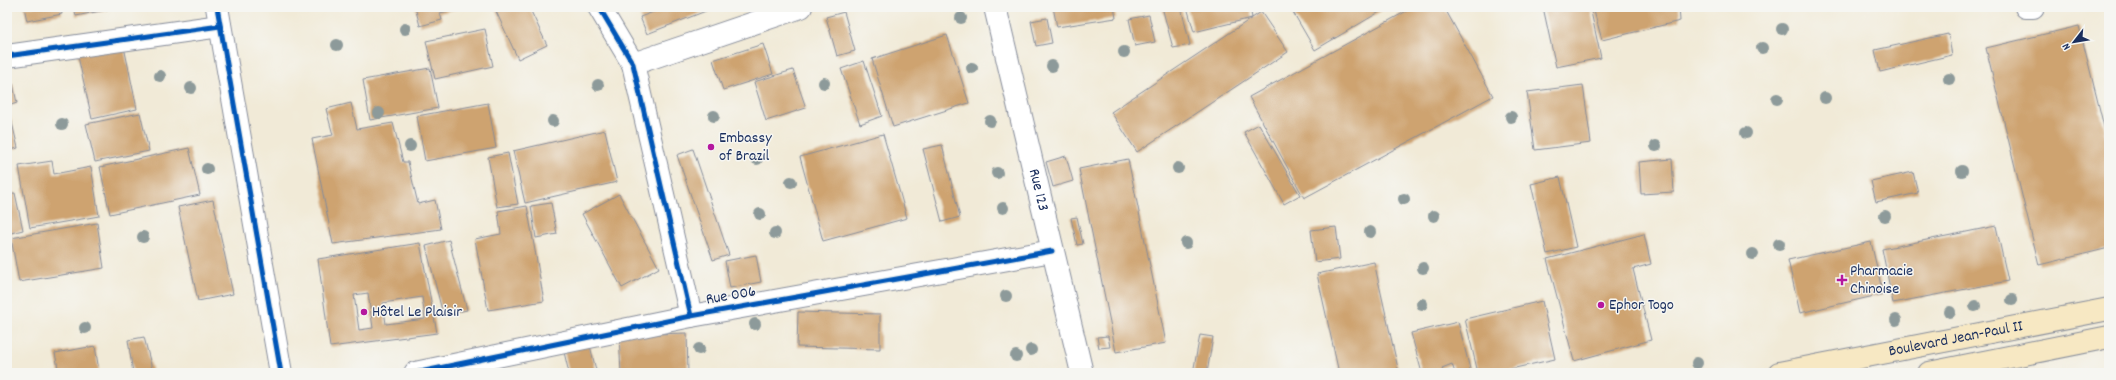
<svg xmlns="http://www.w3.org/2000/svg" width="2116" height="380" viewBox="0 0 2116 380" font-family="Dekko,sans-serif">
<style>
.building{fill:#cea370;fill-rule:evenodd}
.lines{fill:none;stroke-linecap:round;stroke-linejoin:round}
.minor-casing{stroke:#868c9a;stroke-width:24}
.secondary-casing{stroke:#868c9a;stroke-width:24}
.minor{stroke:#fff;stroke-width:22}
.secondary{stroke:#f7e8c3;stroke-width:22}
.cycleway-casing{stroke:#f6f6f2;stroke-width:8}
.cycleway{stroke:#0057b8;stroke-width:5}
.tree{fill:#8d9a9a}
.poi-dot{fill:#b5179e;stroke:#f6f6f2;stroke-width:1.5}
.labels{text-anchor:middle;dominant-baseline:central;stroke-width:3;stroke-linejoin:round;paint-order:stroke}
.poi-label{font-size:16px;fill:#1b2f5e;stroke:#f6f6f2;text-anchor:start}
.street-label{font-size:16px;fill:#1b2f5e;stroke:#f6f6f2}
</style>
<rect width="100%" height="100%" fill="#f6f6f2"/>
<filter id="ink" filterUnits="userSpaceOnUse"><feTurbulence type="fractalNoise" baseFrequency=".025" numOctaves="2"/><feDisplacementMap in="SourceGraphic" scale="8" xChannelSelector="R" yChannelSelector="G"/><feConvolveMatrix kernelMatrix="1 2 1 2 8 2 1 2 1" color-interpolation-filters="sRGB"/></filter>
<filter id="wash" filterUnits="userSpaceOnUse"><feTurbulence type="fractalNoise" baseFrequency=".012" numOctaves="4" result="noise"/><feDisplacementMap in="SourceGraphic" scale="16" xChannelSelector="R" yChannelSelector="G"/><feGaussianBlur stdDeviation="0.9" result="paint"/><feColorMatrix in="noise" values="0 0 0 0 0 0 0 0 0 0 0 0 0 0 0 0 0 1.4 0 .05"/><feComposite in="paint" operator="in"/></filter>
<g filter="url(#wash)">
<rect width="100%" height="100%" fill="#f1ead7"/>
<g id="blocks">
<g class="building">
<path d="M24 7H61L62 14 27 21Z"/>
<path d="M74 7H115V8L76 16Z"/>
<path d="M415 7H460V8L440 13 442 20 420 26Z"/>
<path d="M494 7H529L547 45 518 59Z"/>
<path d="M667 7H716L647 34 640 17Z"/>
<path d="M1053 7H1114L1116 18 1057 27Z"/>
<path d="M1162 7H1181L1190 45 1173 48Z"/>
<path d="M1187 7H1250L1252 18 1261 12 1288 52 1137 152 1111 112 1252 18 1194 32Z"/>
<path d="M1290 7H1388L1315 50Z"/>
<path d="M1414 7H1444L1493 96 1304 198 1249 97Z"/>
<path d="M1543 7H1590L1601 58 1556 67Z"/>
<path d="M1594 7H1679L1680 21 1602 40 1594 11Z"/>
<path d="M844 12 855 51 837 56 826 17Z"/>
<path d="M1149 15 1155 42 1135 46 1129 19Z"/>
<path d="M1047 18 1052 43 1036 46 1031 21Z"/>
<path d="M2079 26 2109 147V248L2039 265 1986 48Z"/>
<path d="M485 29 493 66 435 79 426 41Z"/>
<path d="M1948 34 1952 55 1880 72 1875 50Z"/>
<path d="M947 35 969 103 893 127 872 59Z"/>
<path d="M123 42 137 109 92 119 77 52Z"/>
<path d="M763 44 773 74 723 90 713 60Z"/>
<path d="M864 61 882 116 860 124 841 69Z"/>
<path d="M430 68 438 108 370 120 363 80Z"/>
<path d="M793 70 806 108 766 121 754 82Z"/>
<path d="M13 84 17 103 8 106 18 148 7 151V86Z"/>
<path d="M1583 85 1591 143 1535 150 1527 92Z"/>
<path d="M351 103 357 129 393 123 403 162H408L418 204 435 200 441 229 333 244 312 139 333 135 326 109Z"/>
<path d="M488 103 496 148 425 161 417 116Z"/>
<path d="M140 113 149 151 95 162 86 124Z"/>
<path d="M1259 124 1300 195 1284 204 1244 132Z"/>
<path d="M605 130 617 182 525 203 513 151Z"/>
<path d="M883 134 907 218 823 241 800 157Z"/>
<path d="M942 145 960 217 942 222 923 149Z"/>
<path d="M189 148 200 195 110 214 100 167Z"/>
<path d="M693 149 729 255 713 260 677 155Z"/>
<path d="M508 153 518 204 497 207 488 157Z"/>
<path d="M1066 156 1073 181 1053 187 1046 162Z"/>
<path d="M1128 159 1166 343 1116 352 1079 169Z"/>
<path d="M1672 159 1674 192 1641 194 1639 162Z"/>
<path d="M52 161 54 174 91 167 99 216 30 228 19 166Z"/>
<path d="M1913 172 1918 193 1876 202 1871 181Z"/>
<path d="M1560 177 1576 247 1547 254 1531 184Z"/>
<path d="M15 193 23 230 7 234V194Z"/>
<path d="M619 194 659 268 622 288 582 214Z"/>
<path d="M213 200 233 294 198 301 178 207Z"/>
<path d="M551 203 557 234 536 238 531 206Z"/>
<path d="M527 206 544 301 488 310 475 239 501 234 498 211Z"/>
<path d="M1077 217 1083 244 1077 245 1071 218Z"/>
<path d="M97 223 104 268 19 282 11 238Z"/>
<path d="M1996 226 2008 281 1893 303 1882 249Z"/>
<path d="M1336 227 1340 259 1315 262 1311 230Z"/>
<path d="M1644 234 1651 264 1633 269 1651 340 1574 361 1547 259Z"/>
<path d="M449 240 467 310 443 315 426 246Z"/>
<path d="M1871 242 1883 294 1800 313 1788 260Z"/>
<path d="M420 243 437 333 330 347 318 259ZM368 293 373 328 359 330 354 295ZM422 297 425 319 386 324 383 303Z"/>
<path d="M756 255 761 282 730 288 725 261Z"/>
<path d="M1374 262 1399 373H1339L1317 274Z"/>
<path d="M1542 301 1555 359 1493 373H1478L1465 319Z"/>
<path d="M798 312 880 314V349L797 347Z"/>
<path d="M1458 322 1471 373H1455L1452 364 1442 368 1443 373H1422L1411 333Z"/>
<path d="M687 333 688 373H621L619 335Z"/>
<path d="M1200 335 1213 337 1207 373H1193Z"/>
<path d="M1108 336 1110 347 1099 348 1097 337Z"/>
<path d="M144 337 153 373H133L128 340Z"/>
<path d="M589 342 596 370 583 373H569L563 348Z"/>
<path d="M95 346 99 371 85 373H59L55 353Z"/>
</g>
</g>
</g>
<g filter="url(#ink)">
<use href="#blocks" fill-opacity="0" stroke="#868c9a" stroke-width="1"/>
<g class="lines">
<g class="minor-casing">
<g id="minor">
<path d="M217 7 281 373"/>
<path d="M599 7 633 64 691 316"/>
<path id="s1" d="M995 7 1082 373"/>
<path d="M2026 7H2033"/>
<path d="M7 56 220 26"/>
<path d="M633 64 801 7"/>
<path d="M415 373 691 316 1052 251"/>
</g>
</g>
<g class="secondary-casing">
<g id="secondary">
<path id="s2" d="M1779 373 2109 309"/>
<path d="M1929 373 2109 337"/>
</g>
</g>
<use href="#minor" class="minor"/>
<use href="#secondary" class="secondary"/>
<g class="cycleway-casing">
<g id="cycleway">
<path d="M217 7 281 373"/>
<path d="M599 7 633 64 691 316"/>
<path d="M7 56 220 26"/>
<path d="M415 373 691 316 1052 251"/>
</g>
</g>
<use href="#cycleway" class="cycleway"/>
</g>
<g class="tree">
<circle cx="961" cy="18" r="6"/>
<circle cx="405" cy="29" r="6"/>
<circle cx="1782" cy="29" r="6"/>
<circle cx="337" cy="45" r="6"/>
<circle cx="1762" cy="48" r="6"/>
<circle cx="1124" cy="52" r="6"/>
<circle cx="1052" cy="66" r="6"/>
<circle cx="972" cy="68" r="6"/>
<circle cx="160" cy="76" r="6"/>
<circle cx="1949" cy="79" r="6"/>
<circle cx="824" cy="83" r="6"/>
<circle cx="598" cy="85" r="6"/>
<circle cx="191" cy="88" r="6"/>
<circle cx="1825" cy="98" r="6"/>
<circle cx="1777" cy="99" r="6"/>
<circle cx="379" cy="113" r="6"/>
<circle cx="714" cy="116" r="6"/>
<circle cx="1511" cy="117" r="6"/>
<circle cx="553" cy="121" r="6"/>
<circle cx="990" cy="121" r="6"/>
<circle cx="62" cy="124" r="6"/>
<circle cx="1746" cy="133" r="6"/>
<circle cx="410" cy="146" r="6"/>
<circle cx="1656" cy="146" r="6"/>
<circle cx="757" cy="159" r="6"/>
<circle cx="1178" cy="168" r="6"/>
<circle cx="207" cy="169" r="6"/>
<circle cx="1962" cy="171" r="6"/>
<circle cx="997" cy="173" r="6"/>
<circle cx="791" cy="182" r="6"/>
<circle cx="1404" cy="199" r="6"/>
<circle cx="1003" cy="208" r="6"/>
<circle cx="760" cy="214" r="6"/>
<circle cx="1434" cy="216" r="6"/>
<circle cx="1885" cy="216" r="6"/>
<circle cx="1370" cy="232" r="6"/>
<circle cx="775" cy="233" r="6"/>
<circle cx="143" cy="237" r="6"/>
<circle cx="1186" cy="243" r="6"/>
<circle cx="1779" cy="244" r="6"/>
<circle cx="1753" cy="254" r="6"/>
<circle cx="1423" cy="268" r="6"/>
<circle cx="1006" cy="296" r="6"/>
<circle cx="2012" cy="300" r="6"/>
<circle cx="1422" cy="304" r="6"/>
<circle cx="1975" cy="306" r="6"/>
<circle cx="1950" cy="312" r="6"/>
<circle cx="1896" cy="320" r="6"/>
<circle cx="755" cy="324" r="6"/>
<circle cx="85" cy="328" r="6"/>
<circle cx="699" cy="349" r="6"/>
<circle cx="1031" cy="350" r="6"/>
<circle cx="1016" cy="356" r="6"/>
<circle cx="1697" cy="363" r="6"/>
</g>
</g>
<g class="poi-dot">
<circle cx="711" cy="147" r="4"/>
<path d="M1840 274h4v4h4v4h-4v4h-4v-4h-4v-4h4z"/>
<circle cx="1601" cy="305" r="4"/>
<circle cx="364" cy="312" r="4"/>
</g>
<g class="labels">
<g class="poi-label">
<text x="719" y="138">Embassy<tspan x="719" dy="18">of Brazil</tspan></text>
<text x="1850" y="271">Pharmacie<tspan x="1850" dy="18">Chinoise</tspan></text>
<text x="1609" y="305">Ephor Togo</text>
<text x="372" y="312">Hôtel Le Plaisir</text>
</g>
<g class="street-label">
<text stroke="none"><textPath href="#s1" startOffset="188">Rue 123</textPath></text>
<text transform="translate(731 296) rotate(-10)">Rue 006</text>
<text stroke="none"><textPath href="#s2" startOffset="180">Boulevard Jean-Paul II</textPath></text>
</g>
</g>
<rect width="2116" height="380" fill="none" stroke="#f6f6f2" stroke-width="24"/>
<g transform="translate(2074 42) rotate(239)" stroke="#f6f6f2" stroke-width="3" paint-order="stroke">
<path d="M0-3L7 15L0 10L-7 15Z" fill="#1b2f5e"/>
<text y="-6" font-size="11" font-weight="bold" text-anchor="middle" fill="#1b2f5e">N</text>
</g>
</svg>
